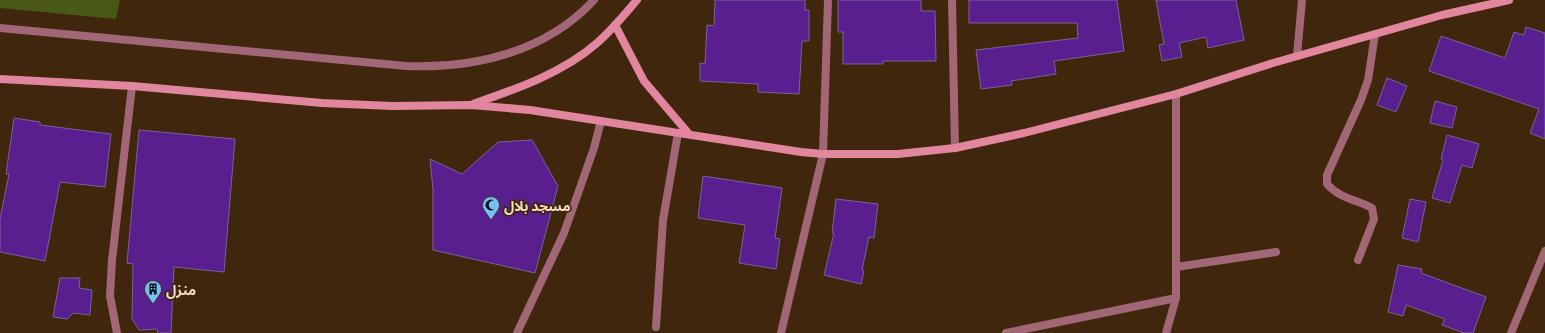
<svg xmlns="http://www.w3.org/2000/svg" width="1545" height="333" viewBox="0 0 1545 333" font-family="Manrope,'Noto Sans Arabic',sans-serif">
<style>
.green{fill:#485817}
.building{fill:#591f8e;stroke:#79629b}
.lines{fill:none;stroke-linecap:round;stroke-linejoin:round}
.lane{stroke:#a16776;stroke-width:8}
.street{stroke:#a16776;stroke-width:8}
.secondary{stroke:#e286a0;stroke-width:8}
.labels{text-anchor:middle;dominant-baseline:central;stroke-width:3.5;stroke-linejoin:round;paint-order:stroke}
.poi-label{font-size:14px;font-weight:bold;fill:#f7dac2;stroke:#40260c;text-anchor:start}
</style>
<rect width="100%" height="100%" fill="#40260c"/>
<path class="green" d="M0 0H120L116 19 0 8Z"/>
<g class="building">
<path d="M715 0H805V10H809V41H802L799 94 758 92V84L700 81V63L705 64 707 25 714 26Z"/>
<path d="M838 0H921V11H935L936 61H883V64H843V32H838Z"/>
<path d="M969 0H1117L1124 51 1054 61 1056 74 1011 81 1012 85 981 89 976 50 1078 38 1077 23H969Z"/>
<path d="M1156 0H1236L1244 40 1208 48 1206 37 1179 43 1182 57 1162 61 1159 45 1164 44Z"/>
<path d="M1526 27 1545 33V139L1530 133 1539 109 1429 71 1441 36 1505 58 1514 32 1524 35Z"/>
<path d="M1387 78 1407 86 1396 112 1377 105Z"/>
<path d="M1435 101 1457 107 1452 128 1430 123Z"/>
<path d="M14 118 40 122V125L111 134 105 187 60 182 45 261 0 252V219L9 174H6Z"/>
<path d="M139 130 235 139 224 272 174 267 171 333H158L157 329 139 330 132 319 133 264 127 263Z"/>
<path d="M1447 135 1479 144 1472 168 1462 165 1450 203 1432 198 1443 160 1441 159Z"/>
<path d="M532 140 558 186 535 273 433 250V190L430 159 462 174 498 142Z"/>
<path d="M703 176 782 188 775 238 780 239 776 269 739 263 745 225 698 218Z"/>
<path d="M836 199 878 204 874 238 869 237 862 270 864 271 861 284 824 275 834 233H832Z"/>
<path d="M1410 199 1426 202 1418 242 1402 238Z"/>
<path d="M1398 265 1422 269 1421 273 1486 297 1473 333H1464L1442 325 1445 319 1406 305 1403 316 1388 312Z"/>
<path d="M60 278H80L79 288 92 290 90 315 73 313 67 319 53 317Z"/>
</g>
<g class="lines">
<path class="lane" d="M0 28 406 66C474 69 546 52 594 0"/>
<g class="street">
<path d="M952 0 955 148"/>
<path d="M1297 56 1302 0"/>
<path d="M1358 260 1374 219 1372 208C1357 200 1339 198 1327 184V175L1361 100 1368 80 1375 34"/>
<path d="M1176 267 1276 252"/>
<path d="M656 327 663 220 678 133"/>
<path d="M117 333 110 296 112 260 132 86"/>
<path d="M517 333 564 233 594 148 601 121"/>
<path d="M781 333 823 154 828 0"/>
<path d="M1006 333 1176 298V94"/>
<path d="M1166 333 1176 298"/>
<path d="M1511 333 1545 251"/>
</g>
<g class="secondary">
<path d="M615 25 644 81 689 134"/>
<path d="M0 79 132 86 322 103 392 106 471 105 530 110 801 152 823 154H898L955 148 1024 133 1176 94 1273 63 1442 15 1509 0"/>
<path d="M473 104C516 89 563 73 597 43 612 30 624 15 637 0"/>
</g>
</g>
<defs>
<g id="mosque-pin" transform="scale(0.9)"><path d="M0 17L-7.5 6A9.5 9.5 0 1 1 7.5 6Z" fill="#76c0f7" stroke="#40260c"/><path d="M3.5-4.9A6 6 0 1 0 3.5 4.9A5 5 0 1 1 3.5-4.9Z" fill="#111"/></g>
<g id="building-pin" transform="scale(0.9)"><path d="M0 17L-7.5 6A9.5 9.5 0 1 1 7.5 6Z" fill="#76c0f7" stroke="#40260c"/><path d="M-4-6H4V6H1V3H-1V6H-4ZM-2.5-4.3h1.7v1.8h-1.7ZM.8-4.3h1.7v1.8H.8ZM-2.5-1h1.7V.8h-1.7ZM.8-1h1.7V.8H.8Z" fill="#111"/></g>
</defs>
<g fill-rule="evenodd">
<use href="#mosque-pin" x="491" y="205"/>
<use href="#building-pin" x="153" y="289"/>
</g>
<g class="labels">
<g class="poi-label">
<text x="504" y="205">مسجد بلال</text>
<text x="166" y="289">منزل</text>
</g>
</g>
</svg>
